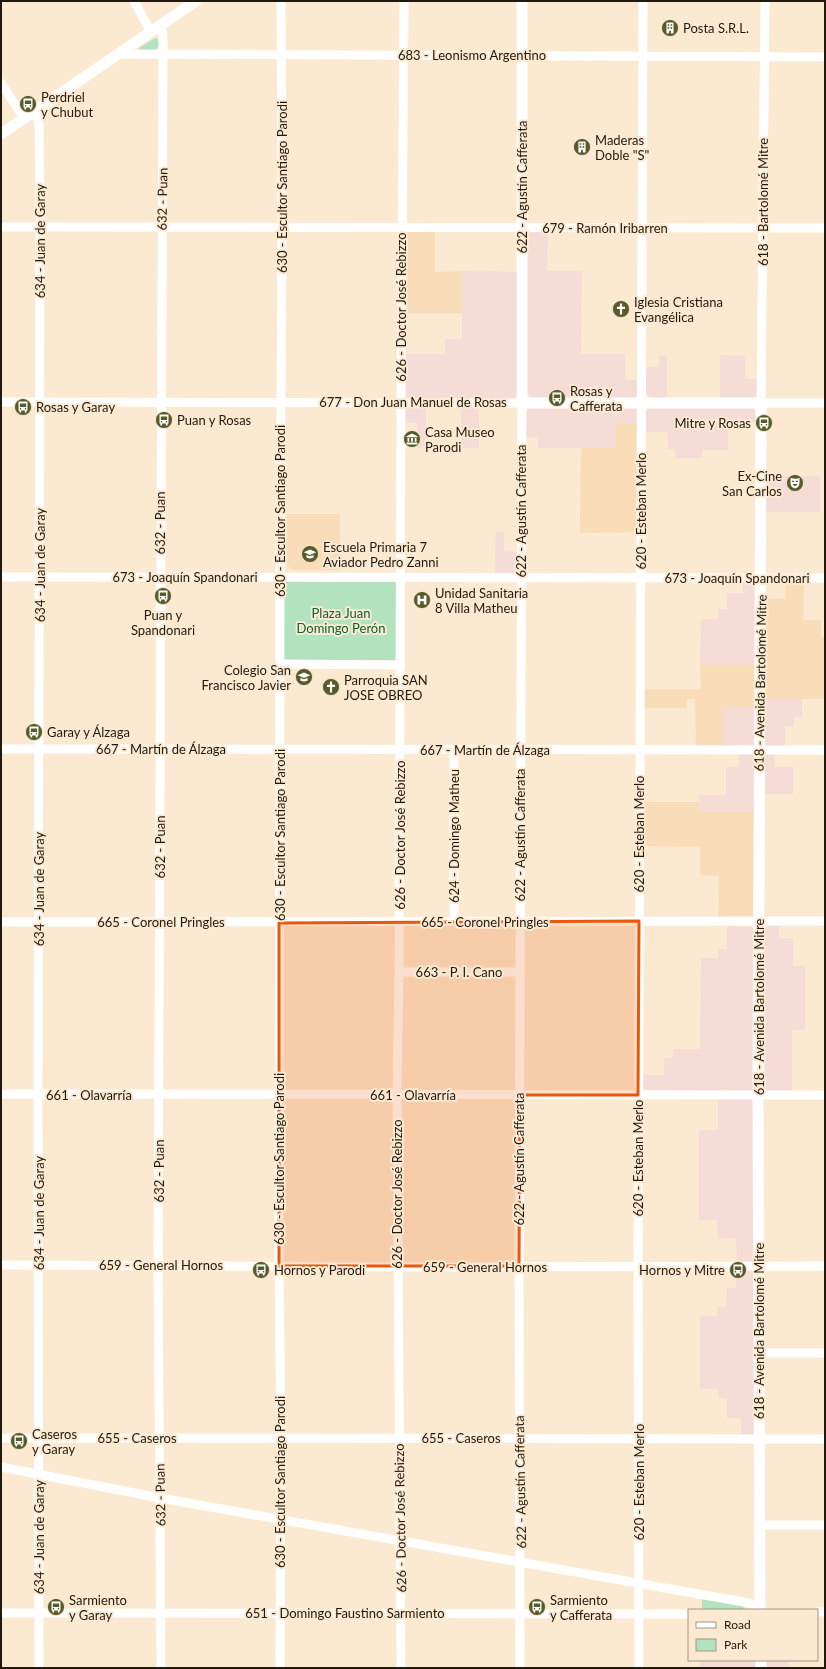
<svg xmlns="http://www.w3.org/2000/svg" width="826" height="1669" viewBox="0 0 826 1669" font-family="Lato,sans-serif">
<style>
.commercial{fill:#f6dcd7}
.built{fill:#f9ddb8}
.green{fill:#b2e2be}
.lines{fill:none;stroke-linecap:round;stroke-linejoin:round}
.minor{stroke:#fff;stroke-width:9}
.major{stroke:#fff;stroke-width:11}
.marked{fill:#e8590c;fill-opacity:0.2;stroke:#e8590c;stroke-width:3;stroke-linejoin:round}
.labels{text-anchor:middle;dominant-baseline:central;stroke-width:4;stroke-linejoin:round;paint-order:stroke}
.poi-label{font-size:13px;fill:#21190e;stroke:#fce9d1;text-anchor:start}
.street-label{font-size:13px;fill:#21190e;stroke:#fce9d1}
.park-label{font-size:13px;fill:#086331;stroke:#fce9d1}
</style>
<rect width="100%" height="100%" fill="#fce9d1"/>
<g class="commercial">
<path d="M532 231H548L547 271H582L581 354H625V380H638L637 396 635 398H532L527 393V235Z"/>
<path d="M462 271 517 272 518 394 516 398 511 399 407 398 405 396 404 354H445V339H462Z"/>
<path d="M720 355 745 356V379H758V395L756 398H720Z"/>
<path d="M659 356H667V399H651L646 392V367H659Z"/>
<path d="M426 406V448H417V423H403L405 407Z"/>
<rect x="461" y="406" width="18" height="42"/>
<path d="M530 408H636L638 411V424L616 448H538V438L525 437 526 412Z"/>
<path d="M650 408H754L757 422H740V426H728V450H702V458H675V449H668L667 432H646V412Z"/>
<path d="M766 476H820V512H765Z"/>
<path d="M496 532H504V551L518 552V569L514 574H495Z"/>
<path d="M743 581 754 582 756 583V665H700L701 619H718V609H727V593H743Z"/>
<path d="M765 699H802V717H794V726H785V747H771L766 745 765 743Z"/>
<path d="M723 707H756V742L753 745 723 746Z"/>
<path d="M739 754H752L754 755 756 812H700L699 795H726V767H739Z"/>
<path d="M767 754H774L775 767H793V794H764L765 756Z"/>
<path d="M727 926 751 927 755 929 753 1089 749 1091 645 1090 643 1088V1075H664V1058H673V1049H700L701 958H718V949H727Z"/>
<path d="M767 926H779V938L793 939V966H805V1030H792V1091H768L765 1088V931Z"/>
<path d="M718 1098H751L755 1100 754 1261 753 1263 737 1264 736 1238 718 1239 717 1220H699V1130H718Z"/>
<path d="M736 1270H749L755 1273V1434L752 1436H741V1418H727V1399L719 1398 718 1389H700V1316H717L718 1307H726L727 1288H736Z"/>
<rect x="700" y="1660" width="56" height="8"/>
<rect x="765" y="1660" width="24" height="8"/>
</g>
<g class="built">
<path d="M435 230V272L462 271V313H405L406 233 408 231Z"/>
<path d="M616 424H638V532L580 533 581 448H616Z"/>
<path d="M287 514H340V570H292L287 565Z"/>
<path d="M804 580 803 620H821V637H825V699H765L766 599H785L786 581Z"/>
<path d="M700 665H756V707H723V746H696L695 699H687V708H643V689H701Z"/>
<path d="M643 802H699L700 812H756L753 918 718 919 719 876 700 875V847L643 846Z"/>
</g>
<g class="green">
<path d="M155 38 158 39 159 46 155 50H140L139 48Z"/>
<path d="M288 580 393 581 396 583 397 656 395 660 284 661V584Z"/>
<path d="M702 1598 743 1605 744 1607 743 1609 702 1610Z"/>
</g>
<g class="lines">
<g class="minor">
<path d="M134 1 151 32"/>
<path d="M765 1 761 403H825"/>
<path d="M119 54 825 57"/>
<path d="M1 83 24 118"/>
<path d="M36 111 39 123 40 227 38 1095 39 1668"/>
<path d="M1 227 825 228"/>
<path d="M1 402 522 403 519 1266 520 1668"/>
<path d="M1 577 825 578"/>
<path d="M280 664 401 665"/>
<path d="M1 749 825 750"/>
<path d="M454 750V921"/>
<path d="M1 922 825 921"/>
<path d="M399 972H520"/>
<path d="M1 1094 825 1095"/>
<path d="M1 1265 397 1267 825 1266"/>
<path d="M760 1353H825"/>
<path d="M1 1438 825 1439"/>
<path d="M1 1467 160 1498 749 1603 757 1610"/>
<path d="M760 1525H825"/>
<path d="M817 1612H825"/>
<path d="M1 1613 689 1614"/>
<path d="M161 1668 158 1266 163 53V36L161 25"/>
<path d="M280 1668 281 1438 279 1266 280 577 282 228 281 1"/>
<path d="M401 1668 397 1095 399 972 401 402 404 1"/>
<path d="M639 1668 638 1266 643 1"/>
</g>
<g class="major">
<path d="M522 1V403H761L758 1095 760 1610"/>
<path d="M1 134 196 1"/>
<path d="M761 1660V1668"/>
</g>
</g>
<path class="marked" d="M639 921 638 1095H520L519 1266H279V923Z"/>
<defs>
<g id="building-disc" transform="scale(0.9)"><circle r="9.5" fill="#565b29" stroke="#fce9d1"/><path d="M-4-6H4V6H1V3H-1V6H-4ZM-2.5-4.3h1.7v1.8h-1.7ZM.8-4.3h1.7v1.8H.8ZM-2.5-1h1.7V.8h-1.7ZM.8-1h1.7V.8H.8Z" fill="#fff"/></g>
<g id="bus-disc" transform="scale(0.9)"><circle r="9.5" fill="#565b29" stroke="#fce9d1"/><path d="M-5-6H5V4H4V6H2V4H-2V6H-4V4H-5ZM-3.5-4V0h7V-4ZM-3.5 1.2v1.5H-2V1.2ZM2 1.2v1.5H3.5V1.2Z" fill="#fff"/></g>
<g id="church-disc" transform="scale(0.9)"><circle r="9.5" fill="#565b29" stroke="#fce9d1"/><path d="M-1.2-6h2.4v3.5h3.3v2.4h-3.3V6h-2.4V-.1h-3.3v-2.4h3.3Z" fill="#fff"/></g>
<g id="museum-disc" transform="scale(0.9)"><circle r="9.5" fill="#565b29" stroke="#fce9d1"/><path d="M0-6L6-3V-2H-6V-3ZM-5-1h2V3h-2ZM-1-1h2V3h-2ZM3-1h2V3H3ZM-6 4H6V6H-6Z" fill="#fff"/></g>
<g id="theatre-disc" transform="scale(0.9)"><circle r="9.5" fill="#565b29" stroke="#fce9d1"/><path d="M-5-5.5Q0-4 5-5.5V0Q5 5 0 6Q-5 5-5 0ZM-3.3-2.5H-1v1.5H-3.3ZM1-2.5H3.3v1.5H1ZM-2.8 1Q0 5.5 2.8 1Z" fill="#fff"/></g>
<g id="school-disc" transform="scale(0.9)"><circle r="9.5" fill="#565b29" stroke="#fce9d1"/><path d="M0-5L7-2L0 1L-7-2ZM-4 1L0 2.5L4 1V4Q0 6-4 4Z" fill="#fff"/></g>
<g id="hospital-disc" transform="scale(0.9)"><circle r="9.5" fill="#565b29" stroke="#fce9d1"/><path d="M-5-5h3v3.5h4V-5h3V5h-3V1.5h-4V5h-3Z" fill="#fff"/></g>
</defs>
<g fill-rule="evenodd">
<use href="#building-disc" x="670" y="28"/>
<use href="#bus-disc" x="28" y="104"/>
<use href="#building-disc" x="582" y="147"/>
<use href="#church-disc" x="621" y="309"/>
<use href="#bus-disc" x="557" y="398"/>
<use href="#bus-disc" x="23" y="407"/>
<use href="#bus-disc" x="164" y="420"/>
<use href="#bus-disc" x="764" y="423"/>
<use href="#museum-disc" x="412" y="439"/>
<use href="#theatre-disc" x="795" y="483"/>
<use href="#school-disc" x="310" y="554"/>
<use href="#bus-disc" x="163" y="596"/>
<use href="#hospital-disc" x="422" y="600"/>
<use href="#school-disc" x="304" y="677"/>
<use href="#church-disc" x="331" y="687"/>
<use href="#bus-disc" x="34" y="732"/>
<use href="#bus-disc" x="261" y="1270"/>
<use href="#bus-disc" x="738" y="1270"/>
<use href="#bus-disc" x="19" y="1441"/>
<use href="#bus-disc" x="56" y="1607"/>
<use href="#bus-disc" x="537" y="1607"/>
</g>
<g class="labels">
<g class="poi-label">
<text x="683" y="28">Posta S.R.L.</text>
<text x="41" y="97">Perdriel<tspan x="41" dy="15">y Chubut</tspan></text>
<text x="595" y="140">Maderas<tspan x="595" dy="15">Doble "S"</tspan></text>
<text x="634" y="302">Iglesia Cristiana<tspan x="634" dy="15">Evangélica</tspan></text>
<text x="570" y="391">Rosas y<tspan x="570" dy="15">Cafferata</tspan></text>
<text x="36" y="407">Rosas y Garay</text>
<text x="177" y="420">Puan y Rosas</text>
<text x="751" y="423" text-anchor="end">Mitre y Rosas</text>
<text x="425" y="432">Casa Museo<tspan x="425" dy="15">Parodi</tspan></text>
<text x="782" y="476" text-anchor="end">Ex-Cine<tspan x="782" dy="15">San Carlos</tspan></text>
<text x="323" y="547">Escuela Primaria 7<tspan x="323" dy="15">Aviador Pedro Zanni</tspan></text>
<text x="435" y="593">Unidad Sanitaria<tspan x="435" dy="15">8 Villa Matheu</tspan></text>
<text x="163" y="615" text-anchor="middle">Puan y<tspan x="163" dy="15">Spandonari</tspan></text>
<text x="291" y="670" text-anchor="end">Colegio San<tspan x="291" dy="15">Francisco Javier</tspan></text>
<text x="344" y="680">Parroquia SAN<tspan x="344" dy="15">JOSE OBREO</tspan></text>
<text x="47" y="732">Garay y Álzaga</text>
<text x="274" y="1270">Hornos y Parodi</text>
<text x="725" y="1270" text-anchor="end">Hornos y Mitre</text>
<text x="32" y="1434">Caseros<tspan x="32" dy="15">y Garay</tspan></text>
<text x="69" y="1600">Sarmiento<tspan x="69" dy="15">y Garay</tspan></text>
<text x="550" y="1600">Sarmiento<tspan x="550" dy="15">y Cafferata</tspan></text>
</g>
<g class="street-label">
<text x="472" y="55">683 - Leonismo Argentino</text>
<text transform="translate(282 187) rotate(-90)">630 - Escultor Santiago Parodi</text>
<text transform="translate(522 187) rotate(-90)">622 - Agustín Cafferata</text>
<text transform="translate(162 199) rotate(-89)">632 - Puan</text>
<text transform="translate(763 202) rotate(-90)">618 - Bartolomé Mitre</text>
<text x="605" y="228">679 - Ramón Iribarren</text>
<text transform="translate(40 241) rotate(-90)">634 - Juan de Garay</text>
<text transform="translate(401 307) rotate(-90)">626 - Doctor José Rebizzo</text>
<text x="413" y="402">677 - Don Juan Manuel de Rosas</text>
<text transform="translate(280 511) rotate(-90)">630 - Escultor Santiago Parodi</text>
<text transform="translate(521 511) rotate(-90)">622 - Agustín Cafferata</text>
<text transform="translate(641 511) rotate(-90)">620 - Esteban Merlo</text>
<text transform="translate(160 523) rotate(-90)">632 - Puan</text>
<text transform="translate(40 565) rotate(-90)">634 - Juan de Garay</text>
<text x="185" y="577">673 - Joaquín Spandonari</text>
<text x="737" y="578">673 - Joaquín Spandonari</text>
<text transform="translate(760 683) rotate(-89)">618 - Avenida Bartolomé Mitre</text>
<text x="161" y="749">667 - Martín de Álzaga</text>
<text x="485" y="750">667 - Martín de Álzaga</text>
<text transform="translate(639 834) rotate(-90)">620 - Esteban Merlo</text>
<text transform="translate(280 835) rotate(-90)">630 - Escultor Santiago Parodi</text>
<text transform="translate(400 835) rotate(-90)">626 - Doctor José Rebizzo</text>
<text transform="translate(520 835) rotate(-90)">622 - Agustín Cafferata</text>
<text transform="translate(454 836) rotate(-90)">624 - Domingo Matheu</text>
<text transform="translate(160 847) rotate(-90)">632 - Puan</text>
<text transform="translate(39 889) rotate(-90)">634 - Juan de Garay</text>
<text x="161" y="922">665 - Coronel Pringles</text>
<text x="485" y="922">665 - Coronel Pringles</text>
<text x="459" y="972">663 - P. I. Cano</text>
<text transform="translate(759 1007) rotate(-90)">618 - Avenida Bartolomé Mitre</text>
<text x="89" y="1095">661 - Olavarría</text>
<text x="413" y="1095">661 - Olavarría</text>
<text transform="translate(638 1158) rotate(-90)">620 - Esteban Merlo</text>
<text transform="translate(279 1159) rotate(-90)">630 - Escultor Santiago Parodi</text>
<text transform="translate(519 1159) rotate(-90)">622 - Agustín Cafferata</text>
<text transform="translate(159 1171) rotate(-90)">632 - Puan</text>
<text transform="translate(397 1194) rotate(-90)">626 - Doctor José Rebizzo</text>
<text transform="translate(39 1213) rotate(-90)">634 - Juan de Garay</text>
<text x="161" y="1265">659 - General Hornos</text>
<text x="485" y="1267">659 - General Hornos</text>
<text transform="translate(759 1331) rotate(-90)">618 - Avenida Bartolomé Mitre</text>
<text x="137" y="1438">655 - Caseros</text>
<text x="461" y="1438">655 - Caseros</text>
<text transform="translate(280 1482) rotate(-90)">630 - Escultor Santiago Parodi</text>
<text transform="translate(520 1482) rotate(-91)">622 - Agustín Cafferata</text>
<text transform="translate(639 1482) rotate(-90)">620 - Esteban Merlo</text>
<text transform="translate(160 1495) rotate(-91)">632 - Puan</text>
<text transform="translate(400 1518) rotate(-91)">626 - Doctor José Rebizzo</text>
<text transform="translate(39 1537) rotate(-90)">634 - Juan de Garay</text>
<text x="345" y="1613">651 - Domingo Faustino Sarmiento</text>
</g>
<g class="park-label">
<text x="341" y="613">Plaza Juan<tspan x="341" dy="15">Domingo Perón</tspan></text>
</g>
</g>
<rect width="826" height="1669" fill="none" stroke="#21190e" stroke-width="4"/>
<rect x="688" y="1609" width="130" height="52" fill="#fce9d1" stroke="#a49683"/>
<rect x="696" y="1622" width="20" height="6" fill="#ffffff" stroke="#a49683"/>
<text x="724" y="1629" font-size="12" fill="#21190e">Road</text>
<rect x="696" y="1639" width="20" height="12" fill="#b2e2be" stroke="#a49683"/>
<text x="724" y="1649" font-size="12" fill="#21190e">Park</text>
</svg>
